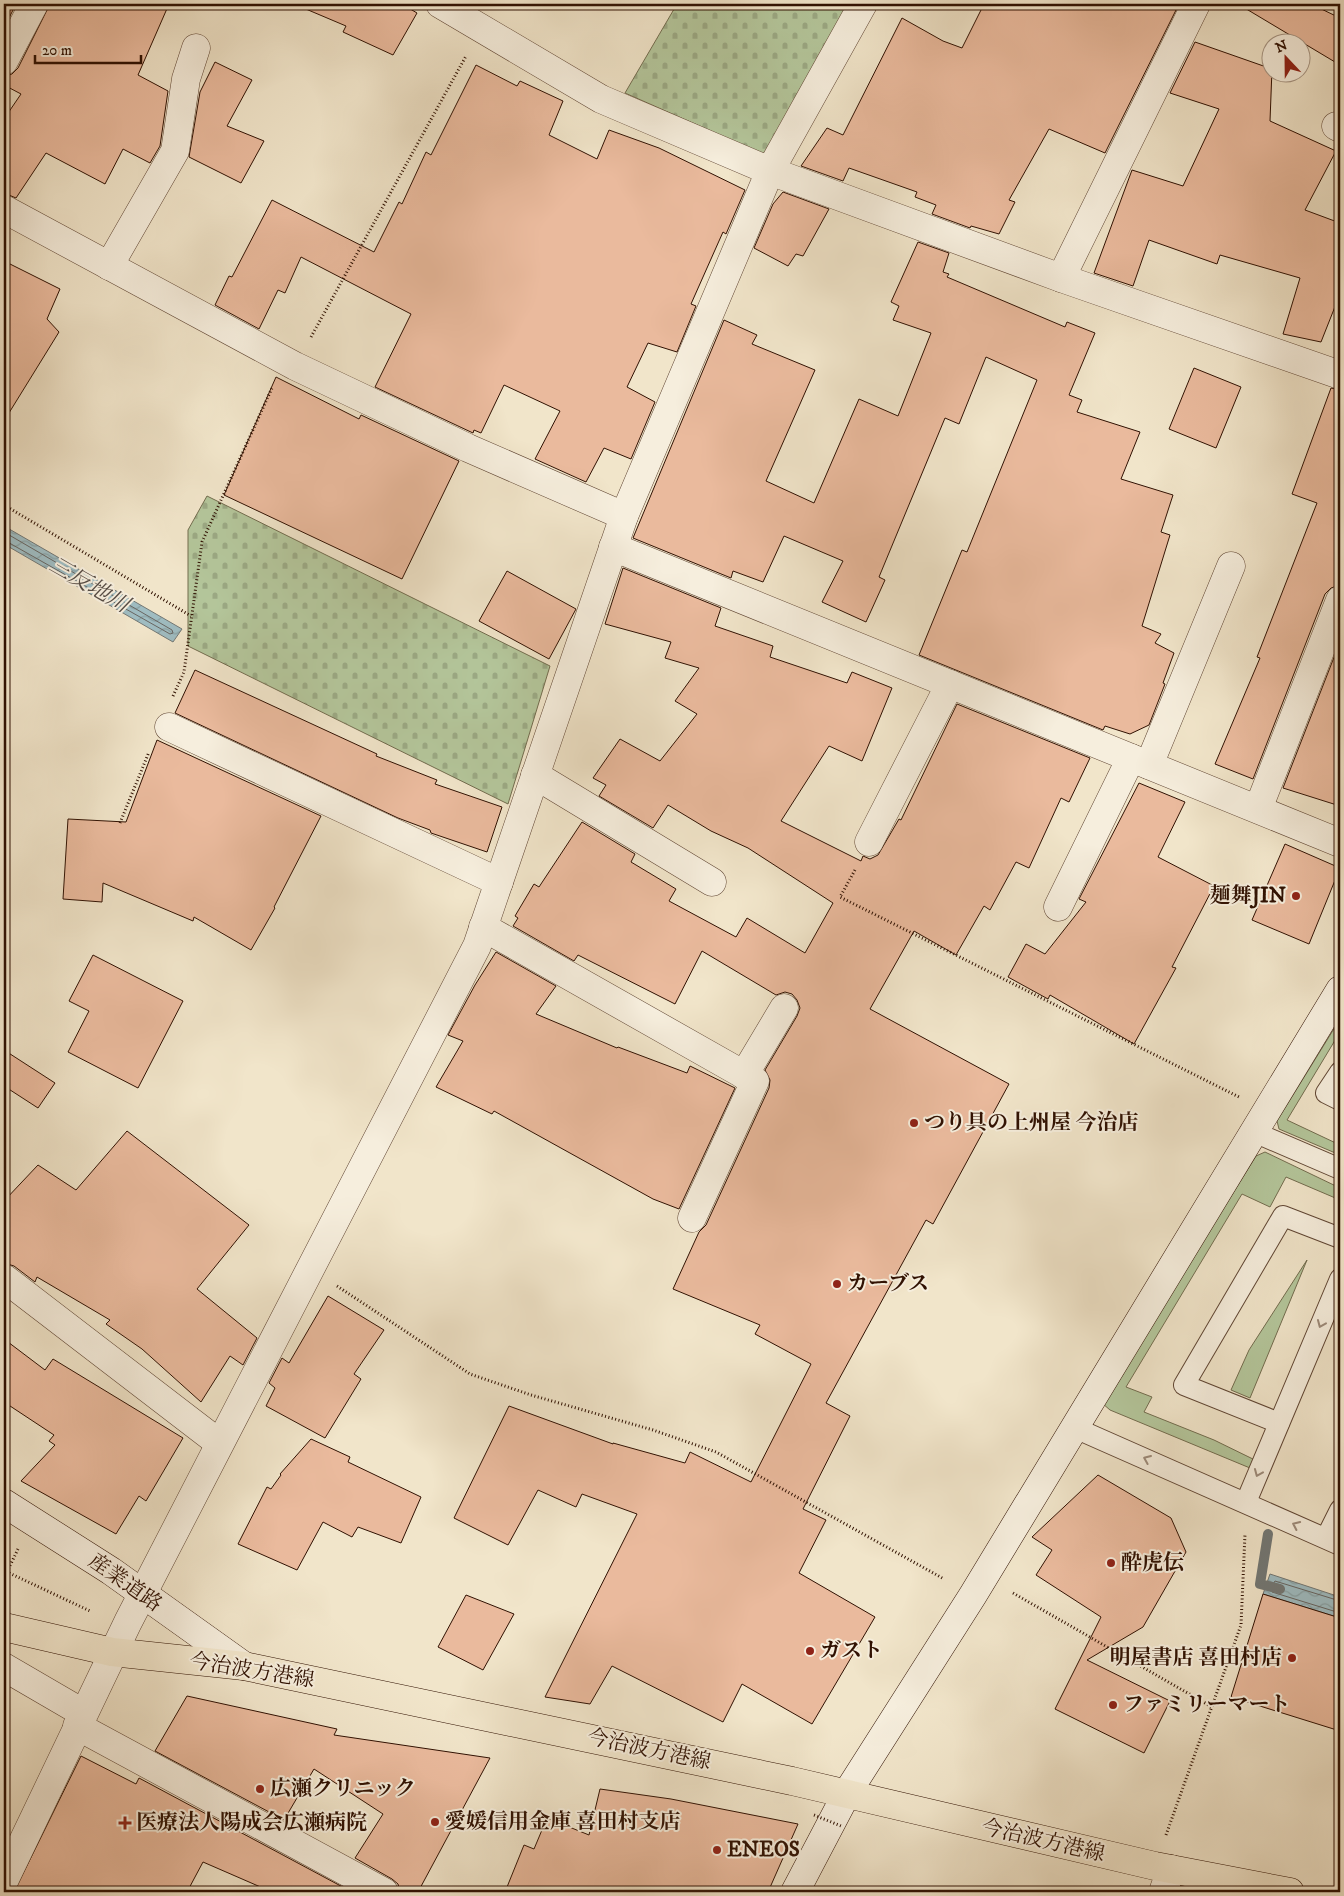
<svg xmlns="http://www.w3.org/2000/svg" width="1344" height="1896" viewBox="0 0 1344 1896" font-family="'IM FELL DW Pica','Noto Serif JP',serif">
<style>
.green{fill:#b4c69b;stroke:#726c4e}
.cemetery{fill:url(#cemetery-stones);stroke:#726c4e}
.water{fill:url(#water-waves);stroke:#737875}
.lines{fill:none;stroke-linecap:round;stroke-linejoin:round}
.shore{stroke:#686662;stroke-width:1}
.stream{stroke:#737875;stroke-width:10}
.building{fill:#eaba9d;stroke:#301102}
.lane-casing{stroke:#604634;stroke-width:22}
.street-casing{stroke:#604634;stroke-width:29}
.secondary-casing{stroke:#301102;stroke-width:29}
.primary-casing{stroke:#301102;stroke-width:29}
.path{stroke:#301102;stroke-width:3;stroke-dasharray:1 2.5;stroke-linecap:butt}
.lane{stroke:#f6eedd;stroke-width:20}
.street{stroke:#f6eedd;stroke-width:28}
.secondary{stroke:#f6eedd;stroke-width:28}
.primary{stroke:#f1e5ca;stroke-width:28}
.path-bridge{stroke:#301102;stroke-width:3;stroke-dasharray:1 2.5;stroke-linecap:butt}
.oneway{stroke:#9d8b7a}
.poi-dot{fill:#8f2418;stroke:#f6eedd;stroke-width:2}
.labels{text-anchor:middle;dominant-baseline:central;stroke-width:4;stroke-linejoin:round;paint-order:stroke}
.poi-label{font-size:21px;font-weight:bold;fill:#301102;stroke:#f6eedd;text-anchor:start}
.street-label{font-size:21px;fill:#301102;stroke:#f6eedd}
.water-label{font-size:22px;font-style:italic;fill:#574d45;stroke:#f6eedd}
</style>
<defs>
<pattern id="cemetery-stones" width="16" height="16" patternUnits="userSpaceOnUse" patternTransform="scale(1.25)"><rect width="16" height="16" fill="#b4c69b"/><path d="M2 7V4a2 2 0 0 1 4 0v3zM10 15v-3a2 2 0 0 1 4 0v3z" fill="#9ba984"/></pattern>
<pattern id="water-waves" width="16" height="10" patternUnits="userSpaceOnUse" patternTransform="scale(1.25)"><rect width="16" height="10" fill="#9fbcc1"/><path d="M0 5q4-4 8 0t8 0" fill="none" stroke="#89a1a4"/></pattern>
</defs>
<rect width="100%" height="100%" fill="#f1e5ca"/>
<filter id="stains"><feTurbulence type="fractalNoise" baseFrequency=".004" numOctaves="4"/><feColorMatrix values="0 0 0 0 .2 0 0 0 0 .09 0 0 0 0 .02 0 0 0 .5 -.17"/></filter>
<radialGradient id="worn" r=".72"><stop offset=".6" stop-color="#630" stop-opacity="0"/><stop offset="1" stop-color="#630" stop-opacity=".3"/></radialGradient>
<g class="green">
<path d="M1340 1019V1032L1287 1120 1340 1145V1155L1279 1129 1277 1121Z"/>
<path d="M1265 1152 1340 1188V1200L1286 1177 1270 1207 1242 1194 1126 1387 1152 1397 1144 1412 1214 1440 1257 1461 1250 1468 1110 1410 1102 1403 1256 1156Z"/>
<path d="M1307 1260 1250 1398 1231 1390 1249 1350Z"/>
</g>
<g class="cemetery">
<path d="M677 4H848L765 155 625 93Z"/>
<path d="M207 496 550 666 508 804 188 646V530Z"/>
</g>
<g class="water">
<path d="M4 526 182 629 173 642 4 544Z"/>
<path d="M1270 1574 1340 1597V1618L1263 1594Z"/>
</g>
<g class="lines">
<g class="shore">
<path d="M4 532 172 630 173 633 170 634 4 540"/>
<path d="M1340 1601 1275 1581 1270 1589 1272 1592 1340 1613"/>
</g>
<path class="stream" d="M1268 1534 1260 1584 1280 1589"/>
</g>
<g class="building">
<path d="M4 4H16L4 28Z"/>
<path d="M50 4H169L138 75 168 91 160 146 150 163 123 149 105 184 46 153 16 198 4 193V119L21 94 4 85V76L12 74 18 68Z"/>
<path d="M294 4H402L417 13 393 55 343 32 346 26Z"/>
<path d="M984 4H1179L1105 153 1049 129 1009 200 1015 202 999 234 971 226 970 228 932 214 936 205 915 197 917 192 849 168 843 181 801 166 827 128 843 135 902 18 943 41 962 48Z"/>
<path d="M1238 4H1311L1340 18V65Z"/>
<path d="M1195 42 1272 69 1270 121 1336 151 1305 210 1340 223V294L1321 342 1283 334 1300 278 1220 255 1217 264 1149 240 1133 286 1094 273 1132 170 1183 186 1219 109 1170 93Z"/>
<path d="M215 62 252 80 227 126 264 141 241 183 189 157 200 92Z"/>
<path d="M476 65 517 86 520 81 563 101 549 135 597 159 609 130 659 148 745 190 726 234 723 232 691 304 696 306 677 352 648 343 627 387 655 402 631 459 604 448 586 482 535 459 560 411 504 385 481 433 474 430 473 433 375 387 411 314 301 257 285 293 278 290 259 329 215 305 229 276 232 277 272 200 374 252 399 202 402 204 426 152 431 155Z"/>
<path d="M783 192 829 209 803 256 796 254 788 266 754 248 773 204Z"/>
<path d="M918 242 949 253 943 272 949 274 947 277 1065 327 1067 322 1095 333 1069 395 1082 400 1077 412 1140 432 1121 479 1173 495 1161 532 1170 535 1142 626 1161 634 1155 643 1174 653 1163 683 1165 684 1149 725 1130 734 1105 726 1103 730 919 655 962 550 967 552 1037 380 986 357 959 424 945 418 879 577 885 580 866 622 822 602 843 561 784 536 763 582 733 571 731 578 633 538 724 320 757 335 752 344 815 370 766 481 814 503 859 399 898 416 931 333 893 320 899 306 891 302Z"/>
<path d="M4 261 60 289 47 319 59 332 4 421Z"/>
<path d="M1194 368 1241 387 1216 448 1169 429Z"/>
<path d="M276 377 359 419 361 415 459 461 402 579 224 495Z"/>
<path d="M1331 388 1340 390V585L1331 588 1325 594 1253 779 1215 764 1260 658 1257 657 1317 503 1292 494Z"/>
<path d="M623 568 721 608 715 626 773 646 770 657 847 683 852 672 892 688 862 761 829 746 781 821 861 861 863 856 870 859 878 855 899 819 901 820 957 704 1090 758 1069 802 1061 798 1029 868 1016 862 990 910 984 906 956 955 914 931 870 1009 1009 1084 933 1224 926 1220 826 1403 850 1416 803 1509 826 1520 799 1573 875 1617 812 1724 742 1684 723 1722 612 1666 590 1704 545 1697 637 1514 582 1494 576 1507 538 1490 508 1545 454 1518 509 1406 613 1444V1443L685 1463 690 1452 751 1482 811 1364 755 1334 760 1325 673 1289 699 1232 706 1225 769 1088 770 1080 765 1070 797 1016 800 1008 797 1000 792 994 785 992 776 995 702 951 675 1004 578 955 574 961 513 926 518 918 515 916 534 884 539 887 582 822 635 854 631 862 676 889 669 901 736 937 747 918 805 953 833 903 748 848 711 831 668 805 653 828 599 796 606 785 593 778 620 739 660 761 697 714 675 701 699 668 665 658 671 642 605 624Z"/>
<path d="M507 571 576 609 549 659 479 621Z"/>
<path d="M1340 642V806L1283 788Z"/>
<path d="M195 670 377 754 376 756 437 780 435 784 502 807 487 852 431 833 430 830 398 818 175 713Z"/>
<path d="M157 740 321 816 274 907 275 908 251 950 194 917 193 921 103 883 102 902 63 899 68 819 126 822Z"/>
<path d="M1139 783 1185 802 1158 857 1214 886 1172 967 1176 968 1134 1044 1050 995 1048 999 1008 977 1026 944 1045 954 1086 902 1079 899Z"/>
<path d="M1285 844 1340 868 1309 944 1252 920Z"/>
<path d="M496 952 556 986 536 1014 617 1048 618 1047 687 1073 690 1066 735 1088 679 1209 653 1199 494 1111 492 1114 436 1087 463 1041 448 1035 475 985Z"/>
<path d="M93 955 183 1001 138 1088 68 1052 89 1011 69 1001Z"/>
<path d="M4 1050 55 1083 38 1108 4 1086Z"/>
<path d="M127 1131 249 1225 197 1289 257 1338 243 1365 230 1356 201 1402 142 1349 106 1324 110 1320 37 1277 35 1282 14 1266 4 1263V1201L38 1165 76 1190Z"/>
<path d="M328 1296 384 1330 354 1374 361 1379 325 1438 266 1406 275 1388 269 1383 282 1358 289 1363Z"/>
<path d="M4 1339 45 1370 53 1359 183 1438 146 1501 139 1496 116 1534 21 1481 55 1445 49 1441 54 1435 4 1402Z"/>
<path d="M311 1439 350 1457 348 1462 421 1497 401 1543 358 1527 352 1537 323 1522 297 1570 238 1544 267 1487 271 1489 281 1475 280 1474Z"/>
<path d="M1098 1475 1171 1518 1186 1552 1143 1627 1087 1660 1170 1701 1144 1753 1055 1709 1101 1617 1036 1575 1052 1550 1032 1537Z"/>
<path d="M1263 1594 1340 1618V1731L1231 1697Z"/>
<path d="M466 1595 514 1614 483 1670 438 1647Z"/>
<path d="M187 1696 337 1729 334 1735 490 1758 418 1892H400L398 1884 392 1879 355 1858 383 1814 314 1769 284 1820 155 1751Z"/>
<path d="M81 1756 136 1784 139 1778 352 1892H272L203 1862 187 1892H14Z"/>
<path d="M600 1789 671 1799 798 1824 768 1892H505L524 1845 534 1849 547 1818 589 1835Z"/>
</g>
<g class="lines">
<g class="lane-casing">
<g id="lane">
<path d="M1340 1072 1326 1093 1340 1100"/>
<path d="M1254 1132 1340 1169"/>
<path d="M1279 1423 1184 1385 1283 1216 1340 1238"/>
<path d="M1075 1428 1340 1545"/>
<path d="M1246 1502 1340 1279"/>
<path d="M1326 1538 1340 1510"/>
</g>
</g>
<g class="street-casing">
<g id="street">
<path d="M440 4 601 99 770 171 1061 278 1340 375"/>
<path d="M4 61 34 4"/>
<path d="M1336 126 1340 128"/>
<path d="M4 209 295 366 468 448 624 516"/>
<path d="M109 266 175 151 186 79 196 48"/>
<path d="M1061 278 1196 4"/>
<path d="M613 547 1340 843"/>
<path d="M169 727 499 882"/>
<path d="M1149 765 1231 566"/>
<path d="M535 775 712 882"/>
<path d="M1258 809 1340 600"/>
<path d="M869 842 950 684"/>
<path d="M1058 907 1131 758"/>
<path d="M483 927 755 1081 692 1218"/>
<path d="M744 1075 784 1008"/>
<path d="M4 1278 219 1443"/>
<path d="M4 1667 83 1713"/>
<path d="M77 1726 384 1892"/>
<path d="M4 1881 128 1622 477 946 624 516 770 171 863 4"/>
<path d="M1163 1892 1171 1869"/>
</g>
</g>
<g class="secondary-casing">
<g id="secondary">
<path d="M4 1503 111 1571 244 1666"/>
<path d="M795 1892 847 1793 973 1595 1340 990"/>
</g>
</g>
<g class="primary-casing">
<path id="primary" d="M4 1627 112 1652 244 1666 792 1781 1155 1866 1290 1892"/>
</g>
<g class="path">
<path d="M311 337 466 56"/>
<path d="M4 505 191 616"/>
<path d="M173 696 184 672 202 542 272 388"/>
<path d="M120 823 149 752"/>
<path d="M855 870 840 897 1239 1097"/>
<path d="M337 1286 470 1374 531 1395 653 1430 716 1452 944 1579"/>
<path d="M18 1549 7 1572 90 1611"/>
<path d="M1013 1593 1212 1707"/>
<path d="M1166 1835 1241 1625 1245 1534"/>
</g>
<use href="#lane" class="lane"/>
<use href="#street" class="street"/>
<use href="#secondary" class="secondary"/>
<use href="#primary" class="primary"/>
<path class="path-bridge" d="M814 1815 841 1826"/>
</g>
<defs><path id="oneway-chevron" d="M-2-3.5L2.5 0L-2 3.5" fill="none" stroke-width="1.6" stroke-linecap="round" stroke-linejoin="round" transform="scale(1.25)"/></defs>
<g class="oneway">
<use href="#oneway-chevron" transform="translate(1321 1324) rotate(113)"/>
<use href="#oneway-chevron" transform="translate(1147 1459) rotate(-157)"/>
<use href="#oneway-chevron" transform="translate(1258 1473) rotate(113)"/>
<use href="#oneway-chevron" transform="translate(1296 1525) rotate(-155)"/>
</g>
<g class="poi-dot">
<circle cx="1296" cy="896" r="5"/>
<circle cx="914" cy="1123" r="5"/>
<circle cx="837" cy="1284" r="5"/>
<circle cx="1111" cy="1563" r="5"/>
<circle cx="810" cy="1651" r="5"/>
<circle cx="1292" cy="1658" r="5"/>
<circle cx="1113" cy="1705" r="5"/>
<circle cx="260" cy="1789" r="5"/>
<circle cx="435" cy="1822" r="5"/>
<path d="M122.5 1815.5h5v5h5v5h-5v5h-5v-5h-5v-5h5z"/>
<circle cx="717" cy="1850" r="5"/>
</g>
<g class="labels">
<g class="poi-label">
<text x="1286" y="896" text-anchor="end">麺舞JIN</text>
<text x="924" y="1123">つり具の上州屋 今治店</text>
<text x="847" y="1284">カーブス</text>
<text x="1121" y="1563">酔虎伝</text>
<text x="820" y="1651">ガスト</text>
<text x="1282" y="1658" text-anchor="end">明屋書店 喜田村店</text>
<text x="1123" y="1705">ファミリーマート</text>
<text x="270" y="1789">広瀬クリニック</text>
<text x="445" y="1822">愛媛信用金庫 喜田村支店</text>
<text x="136" y="1823">医療法人陽成会広瀬病院</text>
<text x="727" y="1850">ENEOS</text>
</g>
<g class="street-label">
<text transform="translate(125 1583) rotate(35)">産業道路</text>
<text transform="translate(252 1671) rotate(9)">今治波方港線</text>
<text transform="translate(649 1750) rotate(12)">今治波方港線</text>
<text transform="translate(1043 1841) rotate(13)">今治波方港線</text>
</g>
<g class="water-label">
<text transform="translate(89 585) rotate(30)">三反地川</text>
</g>
</g>
<rect width="1344" height="1896" fill="none" stroke="#f1e5ca" stroke-width="20"/>
<rect x="5" y="5" width="1334" height="1886" fill="none" stroke="#301102" stroke-width="2.5"/>
<rect x="10" y="10" width="1324" height="1876" fill="none" stroke="#301102"/>
<g transform="translate(1286 58) rotate(338)"><circle r="24" fill="#f6eedd" stroke="#a79685"/>
<path d="M0-4L9 19L0 12L-9 19Z" fill="#8f2418"/>
<text y="-8" font-size="14" font-weight="bold" text-anchor="middle" fill="#301102">N</text>
</g>
<path d="M35 55v8h106v-8" fill="none" stroke="#301102" stroke-width="2.5"/>
<text x="42" y="55" font-size="15" fill="#301102" stroke="#f6eedd" stroke-width="4" paint-order="stroke">20 m</text>
<rect width="100%" height="100%" filter="url(#stains)"/>
<rect width="100%" height="100%" fill="url(#worn)"/>
</svg>
